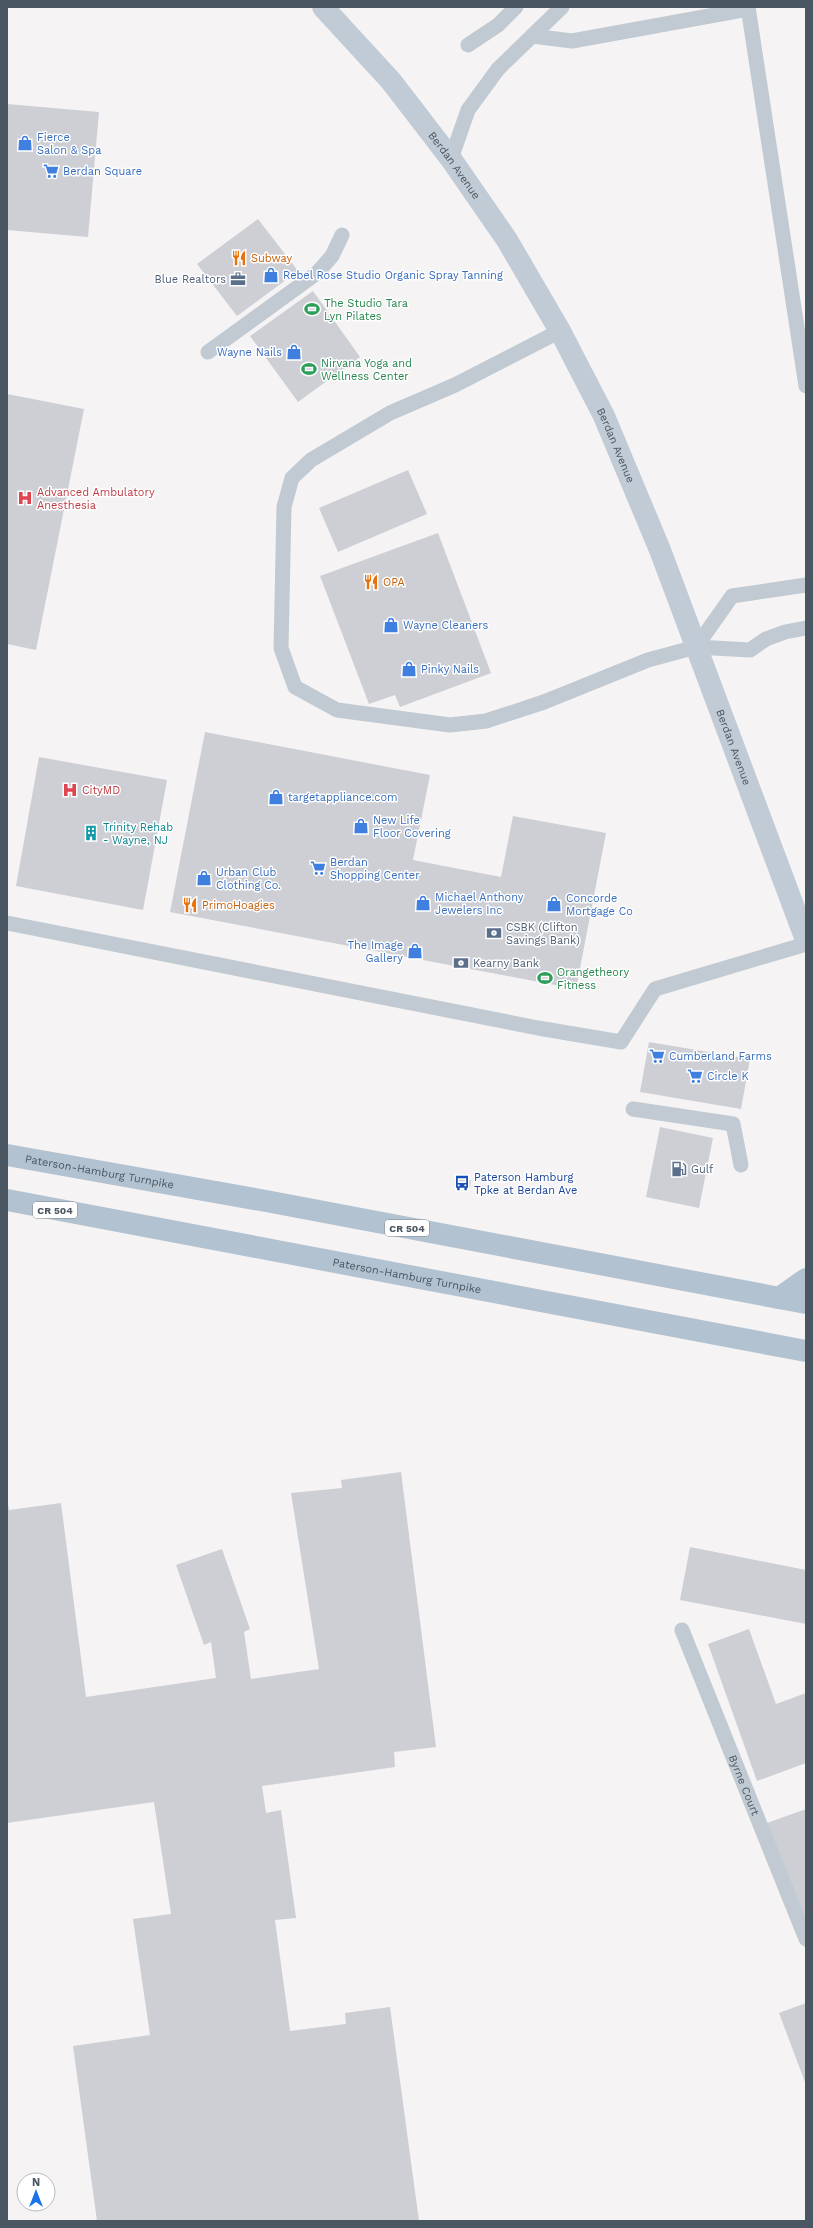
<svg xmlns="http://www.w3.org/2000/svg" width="813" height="2228" viewBox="0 0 813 2228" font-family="'Work Sans',sans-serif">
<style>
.building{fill:#cdcfd5}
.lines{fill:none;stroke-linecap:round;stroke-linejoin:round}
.lane{stroke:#c1cad2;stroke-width:15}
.secondary{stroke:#c1cbd6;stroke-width:22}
.primary{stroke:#b3c2d1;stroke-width:22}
.labels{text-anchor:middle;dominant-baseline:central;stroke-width:3;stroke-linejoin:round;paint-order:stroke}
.shield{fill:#fff;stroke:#808990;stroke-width:1}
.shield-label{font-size:10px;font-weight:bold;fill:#4a5661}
.shop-label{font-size:11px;fill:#366cbe;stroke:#fff;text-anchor:start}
.street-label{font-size:11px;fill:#4a5661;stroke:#fff}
.food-label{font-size:11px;fill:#c56008;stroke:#fff;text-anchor:start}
.service-label{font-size:11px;fill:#4e5e75;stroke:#fff;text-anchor:start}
.leisure-label{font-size:11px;fill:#27864d;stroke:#fff;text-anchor:start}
.health-label{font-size:11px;fill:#be3a42;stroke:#fff;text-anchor:start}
.culture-label{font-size:11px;fill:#0d838f;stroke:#fff;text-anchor:start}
.transit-label{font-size:11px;fill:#164399;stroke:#fff;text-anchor:start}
</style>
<rect width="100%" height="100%" fill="#f5f3f3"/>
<g class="building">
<path d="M7 104 99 112 88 237 7 230Z"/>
<path d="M258 219 298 271 237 316 197 264Z"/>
<path d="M313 291 360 357 298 402 250 336Z"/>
<path d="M7 394 84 409 36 650 7 644Z"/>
<path d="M408 470 427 514 338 552 319 508Z"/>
<path d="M438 533 491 673 400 707 395 695 369 704 320 576Z"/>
<path d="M205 732 430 775 413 860 501 877 513 816 606 833 576 989 170 912Z"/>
<path d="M39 757 167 780 143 910 16 886Z"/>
<path d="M649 1042 750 1059 741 1109 640 1092Z"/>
<path d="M660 1127 713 1138 699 1208 646 1197Z"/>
<path d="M456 1177 471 1180 470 1188 454 1185Z"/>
<path d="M401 1472 436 1747 394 1752 395 1767 262 1786 266 1813 281 1810 296 1918 275 1920 290 2031 346 2024 345 2013 390 2007 419 2221H97L73 2046 150 2035 133 1919 171 1914 154 1802 7 1823V1498L9 1510 61 1503 86 1697 216 1678 211 1642 204 1645 176 1565 222 1549 250 1629 244 1632 251 1679 319 1669 291 1493 342 1488 341 1480Z"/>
<path d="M690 1547 806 1570V1624L680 1600Z"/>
<path d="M749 1629 776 1704 806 1693V1763L757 1781 708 1644Z"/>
<path d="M806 1809V1929L767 1823Z"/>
<path d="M806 2003V2085L779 2013Z"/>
</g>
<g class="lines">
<g class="lane">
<path d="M748 7 806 386"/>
<path d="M532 36 572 41 748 9"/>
<path d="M468 45 498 25 516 7"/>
<path d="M451 159 468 110 498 69 562 7"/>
<path d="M560 331 455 385 390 413 311 460 292 478 284 507 281 648 295 687 337 710 450 725 486 721 544 702 648 660 696 647 750 650 766 639 785 632 806 628"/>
<path d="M208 352 317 273 332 256 342 235"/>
<path d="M696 647 732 596 806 585"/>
<path d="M7 923 538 1028 621 1042 655 989 806 944"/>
<path d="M633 1109 733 1124 741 1165"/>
<path id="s1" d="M682 1630 806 1939"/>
</g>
<path class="secondary" id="s2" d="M323 7 391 81 451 159 507 240 560 331 604 416 660 550 806 940"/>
<g class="primary">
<path id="s3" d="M7 1155 266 1201 806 1303"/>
<path id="s4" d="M7 1200 806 1351"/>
<path d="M779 1298 806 1279"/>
</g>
</g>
<defs>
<g id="shop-bare" transform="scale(1.2)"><path d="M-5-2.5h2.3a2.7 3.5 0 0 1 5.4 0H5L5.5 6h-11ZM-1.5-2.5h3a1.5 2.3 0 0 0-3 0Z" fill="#3f7fe0" stroke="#fff" stroke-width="2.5" paint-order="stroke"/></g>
<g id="supermarket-bare" transform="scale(1.2)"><path d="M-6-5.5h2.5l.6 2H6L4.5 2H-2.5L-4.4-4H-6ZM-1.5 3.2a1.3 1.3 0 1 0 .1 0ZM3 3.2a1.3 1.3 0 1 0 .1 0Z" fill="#3f7fe0" stroke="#fff" stroke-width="2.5" paint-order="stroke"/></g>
<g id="restaurant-bare" transform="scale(1.2)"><path d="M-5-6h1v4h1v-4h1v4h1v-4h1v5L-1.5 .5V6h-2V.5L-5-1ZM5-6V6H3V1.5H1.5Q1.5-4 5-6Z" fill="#e8710a" stroke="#fff" stroke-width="2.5" paint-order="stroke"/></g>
<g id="office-bare" transform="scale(1.2)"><path d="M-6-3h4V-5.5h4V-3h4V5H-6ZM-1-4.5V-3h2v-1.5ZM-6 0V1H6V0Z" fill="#5c6f8a" stroke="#fff" stroke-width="2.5" paint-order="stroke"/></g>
<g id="stadium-bare" transform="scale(1.2)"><path d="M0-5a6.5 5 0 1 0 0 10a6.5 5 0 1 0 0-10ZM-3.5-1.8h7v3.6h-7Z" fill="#2e9e5b" stroke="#fff" stroke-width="2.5" paint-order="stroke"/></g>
<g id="hospital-bare" transform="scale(1.2)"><path d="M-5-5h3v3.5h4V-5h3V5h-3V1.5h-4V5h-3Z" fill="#e0444e" stroke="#fff" stroke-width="2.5" paint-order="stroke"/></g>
<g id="building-bare" transform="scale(1.2)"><path d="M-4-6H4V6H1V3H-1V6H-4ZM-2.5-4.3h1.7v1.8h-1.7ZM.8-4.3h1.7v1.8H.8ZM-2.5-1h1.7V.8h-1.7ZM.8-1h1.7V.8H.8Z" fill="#0f9aa8" stroke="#fff" stroke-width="2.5" paint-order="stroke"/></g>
<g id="bank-bare" transform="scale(1.2)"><path d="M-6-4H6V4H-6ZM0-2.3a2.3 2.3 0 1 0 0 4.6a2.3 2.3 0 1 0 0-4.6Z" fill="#5c6f8a" stroke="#fff" stroke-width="2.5" paint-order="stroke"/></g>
<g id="fuel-bare" transform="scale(1.2)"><path d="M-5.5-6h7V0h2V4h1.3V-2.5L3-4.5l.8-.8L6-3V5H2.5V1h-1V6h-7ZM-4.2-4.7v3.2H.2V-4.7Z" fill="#5c6f8a" stroke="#fff" stroke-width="2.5" paint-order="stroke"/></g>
<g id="bus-bare" transform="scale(1.2)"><path d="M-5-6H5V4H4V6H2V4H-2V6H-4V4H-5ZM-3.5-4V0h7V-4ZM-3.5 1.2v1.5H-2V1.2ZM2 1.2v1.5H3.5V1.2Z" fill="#1a4fb4" stroke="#fff" stroke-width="2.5" paint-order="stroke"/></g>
</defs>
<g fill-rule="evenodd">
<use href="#shop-bare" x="25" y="143"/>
<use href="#supermarket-bare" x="51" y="171"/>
<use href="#restaurant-bare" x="239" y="258"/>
<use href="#shop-bare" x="271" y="275"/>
<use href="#office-bare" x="238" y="279"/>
<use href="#stadium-bare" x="312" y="309"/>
<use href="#shop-bare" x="294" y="352"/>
<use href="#stadium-bare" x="309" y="369"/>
<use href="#hospital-bare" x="25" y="498"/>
<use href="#restaurant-bare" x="371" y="582"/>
<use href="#shop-bare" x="391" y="625"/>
<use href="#shop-bare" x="409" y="669"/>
<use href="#hospital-bare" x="70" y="790"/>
<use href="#shop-bare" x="276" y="797"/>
<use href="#shop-bare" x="361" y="826"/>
<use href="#building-bare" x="91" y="833"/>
<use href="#supermarket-bare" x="318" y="868"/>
<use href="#shop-bare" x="204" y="878"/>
<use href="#shop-bare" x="423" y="903"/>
<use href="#shop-bare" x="554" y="904"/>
<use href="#restaurant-bare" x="190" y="905"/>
<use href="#bank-bare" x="494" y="933"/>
<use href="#shop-bare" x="415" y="951"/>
<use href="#bank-bare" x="461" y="963"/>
<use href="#stadium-bare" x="545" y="978"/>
<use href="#supermarket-bare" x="657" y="1056"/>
<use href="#supermarket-bare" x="695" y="1076"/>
<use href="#fuel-bare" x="679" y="1169"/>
<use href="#bus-bare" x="462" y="1183"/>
</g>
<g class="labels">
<g class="shield">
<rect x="33" y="1202" width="44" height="16" rx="3"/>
<rect x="385" y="1220" width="44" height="16" rx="3"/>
</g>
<g class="shield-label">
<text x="55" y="1210">CR 504</text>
<text x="407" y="1228">CR 504</text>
</g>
<g class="shop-label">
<text x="37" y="137">Fierce<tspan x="37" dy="13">Salon &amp; Spa</tspan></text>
<text x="63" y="171">Berdan Square</text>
<text x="283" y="275">Rebel Rose Studio Organic Spray Tanning</text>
<text x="282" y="352" text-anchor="end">Wayne Nails</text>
<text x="403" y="625">Wayne Cleaners</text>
<text x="421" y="669">Pinky Nails</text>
<text x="288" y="797">targetappliance.com</text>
<text x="373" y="820">New Life<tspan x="373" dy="13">Floor Covering</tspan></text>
<text x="330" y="862">Berdan<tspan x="330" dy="13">Shopping Center</tspan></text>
<text x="216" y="872">Urban Club<tspan x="216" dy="13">Clothing Co.</tspan></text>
<text x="435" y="897">Michael Anthony<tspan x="435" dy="13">Jewelers Inc</tspan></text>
<text x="566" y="898">Concorde<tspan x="566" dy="13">Mortgage Co</tspan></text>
<text x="403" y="945" text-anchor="end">The Image<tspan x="403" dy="13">Gallery</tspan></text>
<text x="669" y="1056">Cumberland Farms</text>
<text x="707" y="1076">Circle K</text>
</g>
<g class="street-label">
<text stroke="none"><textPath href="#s2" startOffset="206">Berdan Avenue</textPath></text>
<text stroke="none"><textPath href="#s2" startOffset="530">Berdan Avenue</textPath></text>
<text stroke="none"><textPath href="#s2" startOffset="854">Berdan Avenue</textPath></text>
<text stroke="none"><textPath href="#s3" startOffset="94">Paterson-Hamburg Turnpike</textPath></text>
<text stroke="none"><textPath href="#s4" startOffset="407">Paterson-Hamburg Turnpike</textPath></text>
<text stroke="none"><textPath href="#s1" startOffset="167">Byrne Court</textPath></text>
</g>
<g class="food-label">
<text x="251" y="258">Subway</text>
<text x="383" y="582">OPA</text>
<text x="202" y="905">PrimoHoagies</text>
</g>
<g class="service-label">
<text x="226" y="279" text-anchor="end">Blue Realtors</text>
<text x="506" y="927">CSBK (Clifton<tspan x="506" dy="13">Savings Bank)</tspan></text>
<text x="473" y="963">Kearny Bank</text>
<text x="691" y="1169">Gulf</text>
</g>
<g class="leisure-label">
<text x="324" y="303">The Studio Tara<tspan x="324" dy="13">Lyn Pilates</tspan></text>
<text x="321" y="363">Nirvana Yoga and<tspan x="321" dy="13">Wellness Center</tspan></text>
<text x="557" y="972">Orangetheory<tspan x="557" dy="13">Fitness</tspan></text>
</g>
<g class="health-label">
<text x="37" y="492">Advanced Ambulatory<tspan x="37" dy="13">Anesthesia</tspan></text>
<text x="82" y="790">CityMD</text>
</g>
<g class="culture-label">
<text x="103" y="827">Trinity Rehab<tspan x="103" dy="13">- Wayne, NJ</tspan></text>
</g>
<g class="transit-label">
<text x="474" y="1177">Paterson Hamburg<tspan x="474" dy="13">Tpke at Berdan Ave</tspan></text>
</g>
</g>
<rect width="813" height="2228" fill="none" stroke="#4a5661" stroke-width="16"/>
<g transform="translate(36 2192)"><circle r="19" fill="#ffffff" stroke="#b7bbc0"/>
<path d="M0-3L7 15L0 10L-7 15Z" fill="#1a73e8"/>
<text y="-6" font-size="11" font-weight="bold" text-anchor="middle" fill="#4a5661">N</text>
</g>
</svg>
